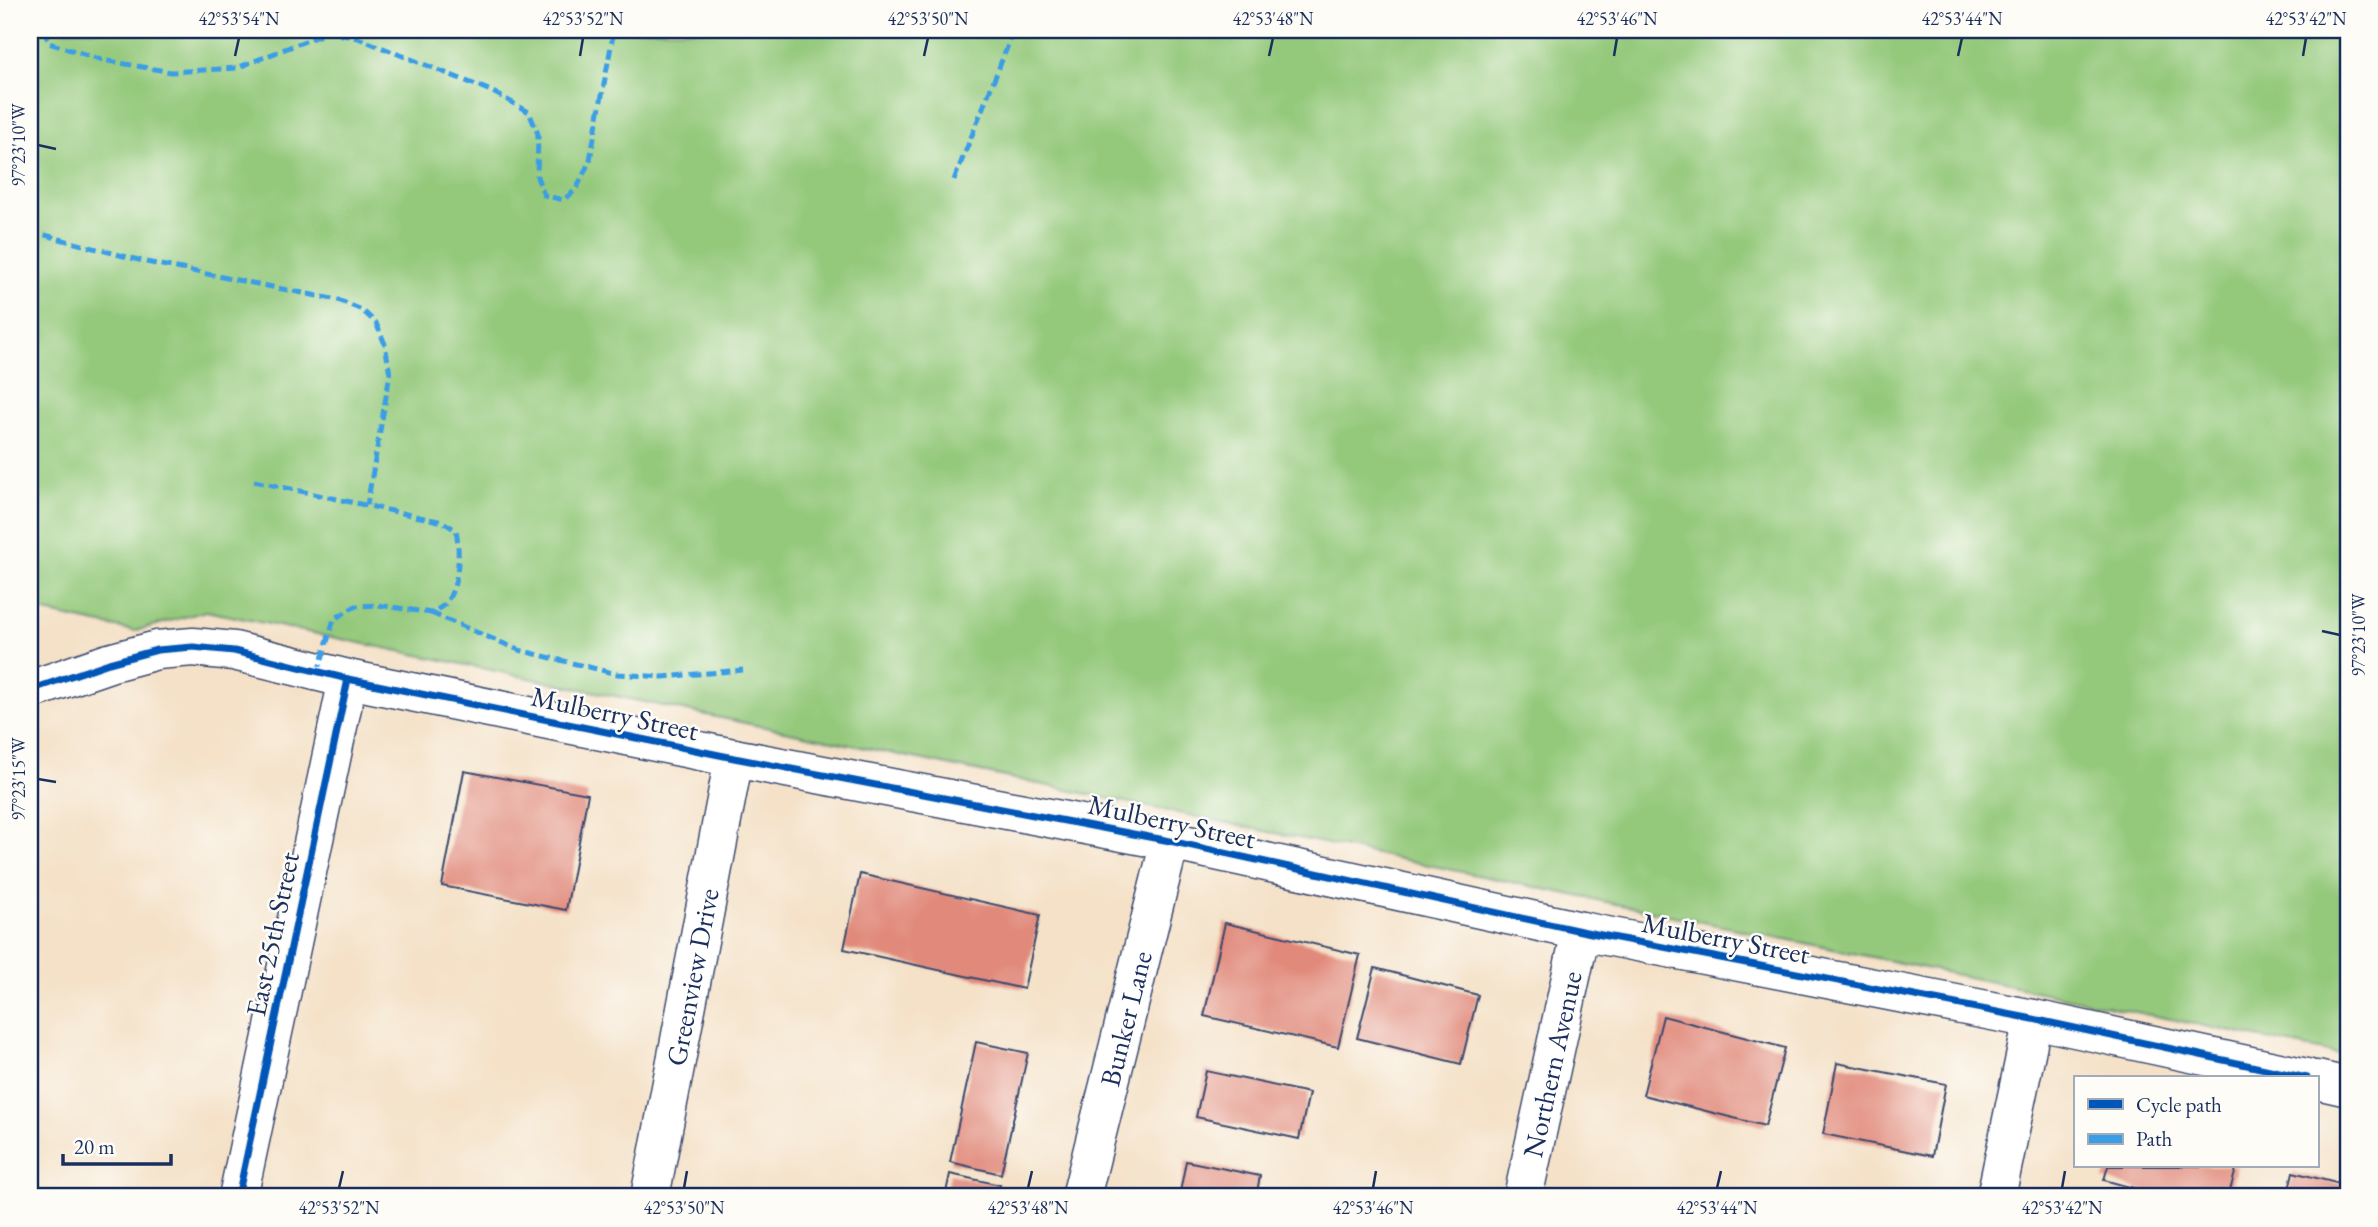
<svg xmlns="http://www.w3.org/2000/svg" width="2378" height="1227" viewBox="0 0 2378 1227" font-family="'EB Garamond',serif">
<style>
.green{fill:#94c97b;stroke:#587c6c;stroke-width:2}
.building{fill:#e18a7c}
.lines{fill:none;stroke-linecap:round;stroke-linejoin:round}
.minor-casing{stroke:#3c4a6e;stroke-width:41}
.minor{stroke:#fff;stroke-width:38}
.quiet{stroke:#3b9de6;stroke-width:5;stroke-dasharray:10 5;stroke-linecap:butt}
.cycleway-casing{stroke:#fdfcf7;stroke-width:11}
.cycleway{stroke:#0057b8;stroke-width:7}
.ticks{fill:none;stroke:#1b2f5e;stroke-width:2.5}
.labels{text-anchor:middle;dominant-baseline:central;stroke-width:5;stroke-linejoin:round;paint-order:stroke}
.street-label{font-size:28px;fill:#1b2f5e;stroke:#fdfcf7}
.neatline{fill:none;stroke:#1b2f5e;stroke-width:2.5}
.ticks-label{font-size:18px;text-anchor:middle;fill:#1b2f5e}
</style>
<rect width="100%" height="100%" fill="#fdfcf7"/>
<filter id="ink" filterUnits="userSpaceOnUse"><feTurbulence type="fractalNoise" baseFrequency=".0143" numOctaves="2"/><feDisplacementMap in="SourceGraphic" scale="14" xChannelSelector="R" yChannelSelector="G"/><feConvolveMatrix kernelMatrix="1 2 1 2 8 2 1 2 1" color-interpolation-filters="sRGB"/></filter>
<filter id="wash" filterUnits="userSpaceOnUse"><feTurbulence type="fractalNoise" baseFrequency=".00686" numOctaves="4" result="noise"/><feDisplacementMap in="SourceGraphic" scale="28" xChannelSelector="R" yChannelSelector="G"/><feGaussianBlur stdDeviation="1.57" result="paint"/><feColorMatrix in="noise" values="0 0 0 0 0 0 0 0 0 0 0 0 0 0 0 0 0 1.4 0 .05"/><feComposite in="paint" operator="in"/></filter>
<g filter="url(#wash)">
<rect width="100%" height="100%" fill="#f4e1c7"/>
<path class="green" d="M30 30H2348V1056L206 611 135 631 30 609Z"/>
<g id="blocks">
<g class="building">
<path d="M464 771 588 794 566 910 442 886Z"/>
<path d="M860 874 1040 915 1024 989 844 949Z"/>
<path d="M1225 923 1360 955 1338 1047 1204 1016Z"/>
<path d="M1375 968 1478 995 1461 1064 1357 1038Z"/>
<path d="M1663 1016 1785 1048 1765 1126 1643 1095Z"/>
<path d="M976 1042 1028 1053 1001 1174 950 1162Z"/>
<path d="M1837 1063 1946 1084 1932 1156 1823 1134Z"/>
<path d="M1206 1071 1309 1093 1299 1139 1196 1117Z"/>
<path d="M1186 1161 1260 1176 1256 1197H1179Z"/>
<path d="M2108 1166H2237L2228 1197H2166L2104 1180Z"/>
<path d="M2293 1172 2348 1186V1197H2287Z"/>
<path d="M950 1174 1000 1185 998 1197H945Z"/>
</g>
</g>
</g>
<g filter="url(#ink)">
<use href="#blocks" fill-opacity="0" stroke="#3c4a6e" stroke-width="2"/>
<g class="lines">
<g class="minor-casing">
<g id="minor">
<path d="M30 690 109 663 157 650 193 647 234 651 348 679 734 758 1170 841 1581 931 2033 1019 2307 1078"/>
<path d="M2317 1080 2348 1087"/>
<path d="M238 1197 348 679"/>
<path id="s1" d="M650 1197 734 758"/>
<path id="s2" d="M1081 1197 1170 841"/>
<path id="s3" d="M1523 1197 1581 931"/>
<path d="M1996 1197 2033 1019"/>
</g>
</g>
<use href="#minor" class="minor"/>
<g class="quiet">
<path d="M44 30 49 43 103 60 171 72 237 68 328 32 358 38 491 91 529 112 538 134 537 177 544 195 563 200 576 190 590 160 614 30"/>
<path d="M954 180 1014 30"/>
<path d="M30 231 146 262 338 300 362 310 376 323 385 344 390 374 367 505"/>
<path d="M254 481 443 522 456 530C460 552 460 585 445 604 442 607 435 611 431 613L378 605 356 606 334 619 318 672"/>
<path d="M431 613 519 650 617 674 663 677 743 670"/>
</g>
<g class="cycleway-casing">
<g id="cycleway">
<path d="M30 690 109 663 157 650 193 647 234 651 348 679 734 758 1170 841 1581 931 2033 1019 2307 1078"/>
<path d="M238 1197 348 679"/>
</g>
</g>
<use href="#cycleway" class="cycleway"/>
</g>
</g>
<path class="ticks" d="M235 56 239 38M580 56 583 38M924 56 928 38M1269 56 1273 38M1614 56 1617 38M1958 56 1962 38M2303 56 2306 38M38 145 56 149M2322 631 2340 635M38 779 56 782M339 1188 343 1171M684 1188 687 1171M1028 1188 1032 1171M1373 1188 1376 1171M1717 1188 1721 1171M2062 1188 2065 1171"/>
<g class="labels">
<g class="street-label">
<text transform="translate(615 713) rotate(12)">Mulberry Street</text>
<text transform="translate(1172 821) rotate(12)">Mulberry Street</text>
<text transform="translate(272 934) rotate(-78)">East 25th Street</text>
<text transform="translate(1726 938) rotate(11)">Mulberry Street</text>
<text stroke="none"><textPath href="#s1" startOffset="224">Greenview Drive</textPath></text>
<text stroke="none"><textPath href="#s2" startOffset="184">Bunker Lane</textPath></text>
<text stroke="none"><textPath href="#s3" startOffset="136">Northern Avenue</textPath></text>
</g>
</g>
<rect width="2378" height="1227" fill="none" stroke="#fdfcf7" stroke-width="77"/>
<rect x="2074" y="1076" width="245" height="91" fill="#fdfcf7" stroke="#a3aaba" stroke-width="2"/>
<rect x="2088" y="1099" width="35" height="10" fill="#0057b8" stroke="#a3aaba" stroke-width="2"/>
<text x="2136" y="1112" font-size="21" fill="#1b2f5e">Cycle path</text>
<rect x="2088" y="1134" width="35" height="10" fill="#3b9de6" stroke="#a3aaba" stroke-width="2"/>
<text x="2136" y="1146" font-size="21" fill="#1b2f5e">Path</text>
<path d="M63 1154v10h108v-10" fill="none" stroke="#1b2f5e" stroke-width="3.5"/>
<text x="74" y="1154" font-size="21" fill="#1b2f5e" stroke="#fdfcf7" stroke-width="5" paint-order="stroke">20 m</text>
<rect x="38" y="38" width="2302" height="1150" class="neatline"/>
<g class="ticks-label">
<text x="239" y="25">42°53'54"N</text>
<text x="583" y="25">42°53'52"N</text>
<text x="928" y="25">42°53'50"N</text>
<text x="1273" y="25">42°53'48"N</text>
<text x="1617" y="25">42°53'46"N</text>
<text x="1962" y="25">42°53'44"N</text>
<text x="2306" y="25">42°53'42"N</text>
<text transform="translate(19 145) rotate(-90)" y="6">97°23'10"W</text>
<text transform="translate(2359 635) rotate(-90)" y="6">97°23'10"W</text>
<text transform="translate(19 779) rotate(-90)" y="6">97°23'15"W</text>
<text x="339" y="1214">42°53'52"N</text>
<text x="684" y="1214">42°53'50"N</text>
<text x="1028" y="1214">42°53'48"N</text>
<text x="1373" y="1214">42°53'46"N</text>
<text x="1717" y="1214">42°53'44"N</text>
<text x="2062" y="1214">42°53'42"N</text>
</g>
</svg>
